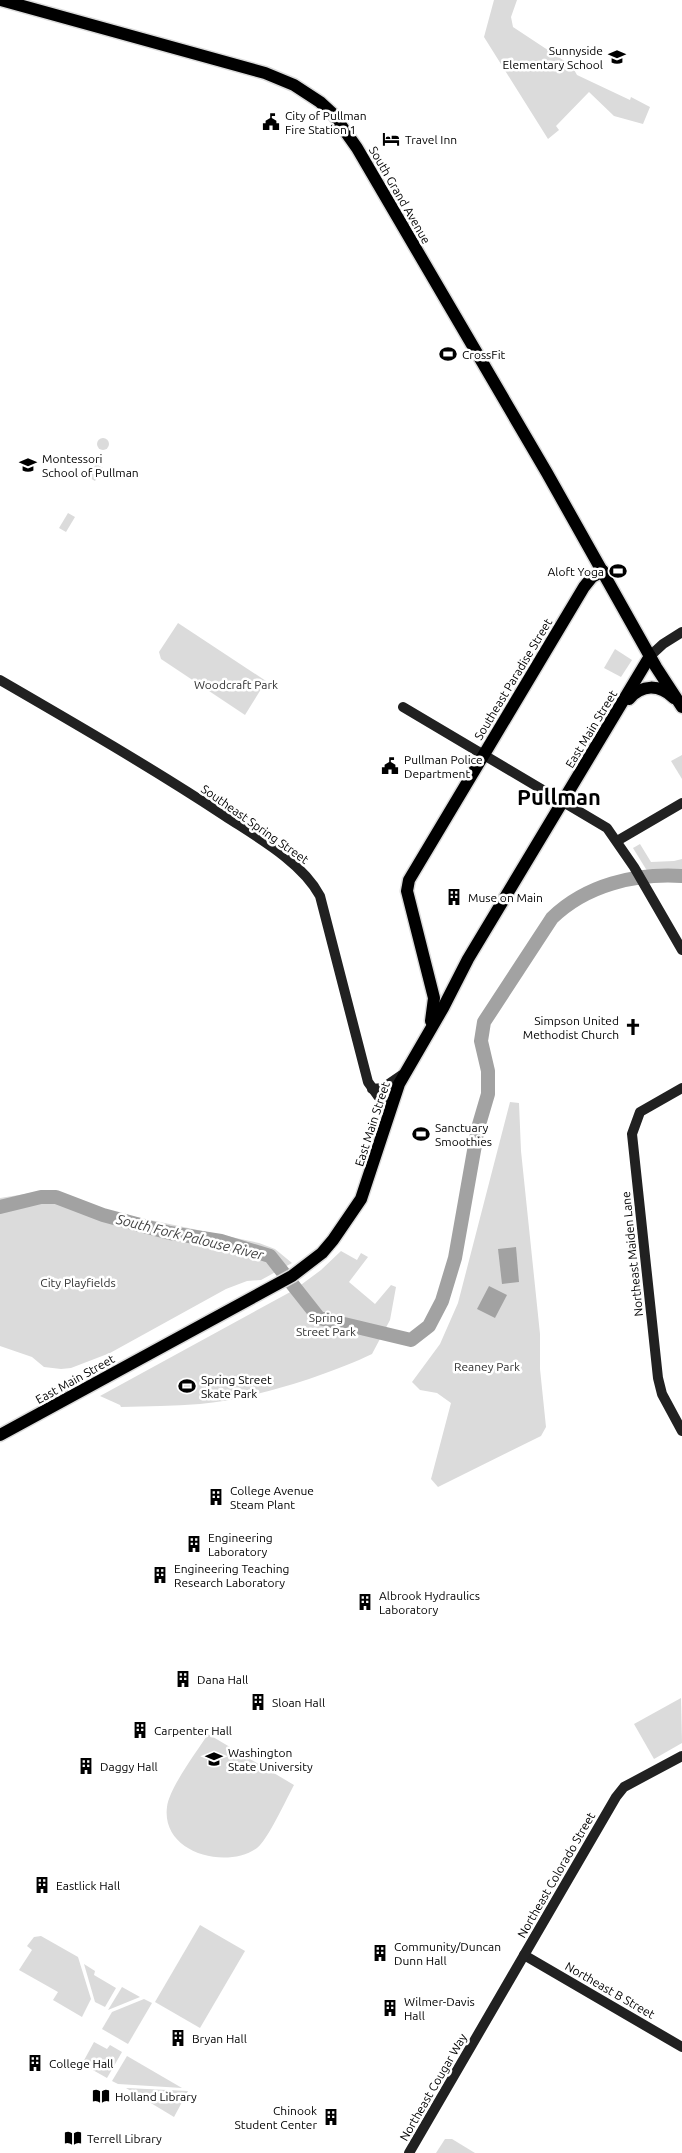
<svg xmlns="http://www.w3.org/2000/svg" width="682" height="2153" viewBox="0 0 682 2153" font-family="Ubuntu,sans-serif">
<style>
.green{fill:#dbdbdb}
.water{fill:#a2a2a2}
.lines{fill:none;stroke-linecap:round;stroke-linejoin:round}
.river{stroke:#a2a2a2;stroke-width:14}
.primary-casing{stroke:#dbdbdb;stroke-width:15}
.secondary{stroke:#212121;stroke-width:10}
.primary{stroke:#000;stroke-width:12}
.labels{text-anchor:middle;dominant-baseline:central;stroke-width:5;stroke-linejoin:round;paint-order:stroke}
.poi-label{font-size:12px;fill:#000;stroke:#fff;text-anchor:start}
.street-label{font-size:12px;fill:#000;stroke:#fff}
.park-label{font-size:12px;fill:#323232;stroke:#fff}
.water-label{font-size:14px;font-style:italic;fill:#434343;stroke:#fff}
.town-label{font-size:22px;font-weight:bold;fill:#000;stroke:#fff}
</style>
<rect width="100%" height="100%" fill="#fff"/>
<g class="green">
<path d="M494 0H517L511 17 513 27 572 66 577 75 630 100 631 97 650 107 643 124 614 116 589 92 556 126 559 130 548 139 484 37Z"/>
<circle cx="103" cy="444" r="6"/>
<path d="M96 464 103 468 95 481 88 477Z"/>
<path d="M68 513 75 517 66 532 59 528Z"/>
<path d="M178 623 266 681 245 715 161 659 159 652Z"/>
<path d="M615 649 632 660 621 677 604 668Z"/>
<path d="M682 755V779L671 761Z"/>
<path d="M640 844 651 862 674 861 682 859V872L649 874 633 848Z"/>
<path d="M510 1102 519 1103 521 1151 540 1334V1369L546 1427 541 1436 438 1487 431 1479 451 1403 437 1393 420 1390 412 1382 440 1344 458 1303Z"/>
<path d="M50 1190 117 1213 259 1243 275 1249 292 1263 261 1280 247 1281 226 1289 110 1353 71 1368 61 1369 44 1367 32 1357 0 1346V1198Z"/>
<path d="M341 1251 357 1260 361 1253 368 1257 349 1282 375 1304 391 1285 396 1287 390 1320 372 1354C326 1376 250 1400 200 1404 174 1406 147 1406 121 1407L120 1405 100 1396 294 1290 321 1270Z"/>
<path d="M681 1698 682 1743 654 1759 634 1724Z"/>
<path d="M208 1734 294 1785C287 1798 267 1841 257 1848 226 1870 161 1853 167 1807 169 1788 198 1750 208 1734Z"/>
<path d="M200 1925 245 1951 200 2028 155 2002Z"/>
<path d="M41 1936 78 1957 91 1999 82 2017 53 2000 58 1992 19 1970 32 1950 27 1946 34 1937Z"/>
<path d="M84 1964 95 1971 94 1975 116 1988 105 2007 95 2002Z"/>
<path d="M122 1987 140 1997 108 2010Z"/>
<path d="M144 1999 152 2003 128 2044 102 2029 112 2012Z"/>
<path d="M94 2042 107 2049 110 2045 122 2052 107 2078 82 2064Z"/>
<path d="M127 2056 182 2088 118 2084 112 2081Z"/>
<path d="M126 2088 188 2091 174 2117Z"/>
<path d="M445 2139H452L475 2153H436Z"/>
</g>
<g class="water">
<path d="M516 1247 519 1282 502 1284 498 1249Z"/>
<path d="M489 1286 507 1295 495 1318 477 1309Z"/>
</g>
<g class="lines">
<path class="river" d="M0 1207 41 1197H56L103 1215 170 1233 221 1241 270 1256 319 1318 411 1340 429 1326 442 1301 455 1258 478 1128 488 1094V1071L481 1041 484 1022 552 918C586 885 635 873 682 876"/>
<g class="primary-casing">
<g id="primary">
<path d="M1 0 265 73 294 85 320 102 333 114 357 148 547 473 656 667 682 707"/>
<path d="M629 699C642 684 659 684 674 698"/>
<path d="M431 1021 434 998 407 891 409 880 584 587 592 577 603 571"/>
<path d="M0 1435 292 1276 322 1253 333 1240 361 1199 399 1084 443 1008 468 959 650 656"/>
</g>
</g>
<g class="secondary">
<path d="M650 656 663 644 682 632"/>
<path d="M0 680C76 724 152 768 225 816 257 837 302 862 320 896L368 1082 378 1096 392 1106"/>
<path d="M403 707 607 828 634 867 682 950"/>
<path d="M617 841 682 803"/>
<path d="M682 1088 640 1112 632 1134 658 1378 662 1394 682 1431"/>
<path d="M372 1089 383 1088 402 1075"/>
<path d="M524 1955 682 2047"/>
<path d="M409 2153 616 1797 624 1787 682 1756"/>
</g>
<use href="#primary" class="primary"/>
</g>
<defs>
<g id="school-bare" transform="scale(1.35)"><path d="M0-5L7-2L0 1L-7-2ZM-4 1L0 2.5L4 1V4Q0 6-4 4Z" fill="#000" stroke="#fff" stroke-width="2.5" paint-order="stroke"/></g>
<g id="civic-bare" transform="scale(1.35)"><path d="M-.6-6.5H3V-4.5H.6V-3L4-1V1h2V6H-6V1h2V-1L-.6-3ZM-1.2 2.5V6h2.4V2.5Z" fill="#000" stroke="#fff" stroke-width="2.5" paint-order="stroke"/></g>
<g id="hotel-bare" transform="scale(1.35)"><path d="M-6-4.5h1.5V1H6V5H4.5V3h-9V5H-6ZM-4 0a1.8 1.8 0 1 1 3.6 0ZM.5 0V-2.5h3Q6-2.5 6 0Z" fill="#000" stroke="#fff" stroke-width="2.5" paint-order="stroke"/></g>
<g id="stadium-bare" transform="scale(1.35)"><path d="M0-5a6.5 5 0 1 0 0 10a6.5 5 0 1 0 0-10ZM-3.5-1.8h7v3.6h-7Z" fill="#000" stroke="#fff" stroke-width="2.5" paint-order="stroke"/></g>
<g id="building-bare" transform="scale(1.35)"><path d="M-4-6H4V6H1V3H-1V6H-4ZM-2.5-4.3h1.7v1.8h-1.7ZM.8-4.3h1.7v1.8H.8ZM-2.5-1h1.7V.8h-1.7ZM.8-1h1.7V.8H.8Z" fill="#000" stroke="#fff" stroke-width="2.5" paint-order="stroke"/></g>
<g id="church-bare" transform="scale(1.35)"><path d="M-1.2-6h2.4v3.5h3.3v2.4h-3.3V6h-2.4V-.1h-3.3v-2.4h3.3Z" fill="#000" stroke="#fff" stroke-width="2.5" paint-order="stroke"/></g>
<g id="university-bare" transform="scale(1.35)"><path d="M0-5L7-2L0 1L-7-2ZM-4 1L0 2.5L4 1V4Q0 6-4 4Z" fill="#000" stroke="#fff" stroke-width="2.5" paint-order="stroke"/></g>
<g id="library-bare" transform="scale(1.35)"><path d="M-6-4Q-3-5.5-.7-3.5V5Q-3 3-6 4ZM6-4Q3-5.5 .7-3.5V5Q3 3 6 4Z" fill="#000" stroke="#fff" stroke-width="2.5" paint-order="stroke"/></g>
</defs>
<g fill-rule="evenodd">
<use href="#school-bare" x="617" y="57"/>
<use href="#civic-bare" x="271" y="122"/>
<use href="#hotel-bare" x="391" y="139"/>
<use href="#stadium-bare" x="448" y="354"/>
<use href="#school-bare" x="28" y="465"/>
<use href="#stadium-bare" x="618" y="571"/>
<use href="#civic-bare" x="390" y="766"/>
<use href="#building-bare" x="454" y="897"/>
<use href="#church-bare" x="633" y="1027"/>
<use href="#stadium-bare" x="421" y="1134"/>
<use href="#stadium-bare" x="187" y="1386"/>
<use href="#building-bare" x="216" y="1497"/>
<use href="#building-bare" x="194" y="1544"/>
<use href="#building-bare" x="160" y="1575"/>
<use href="#building-bare" x="365" y="1602"/>
<use href="#building-bare" x="183" y="1679"/>
<use href="#building-bare" x="258" y="1702"/>
<use href="#building-bare" x="140" y="1730"/>
<use href="#university-bare" x="214" y="1759"/>
<use href="#building-bare" x="86" y="1766"/>
<use href="#building-bare" x="42" y="1885"/>
<use href="#building-bare" x="380" y="1953"/>
<use href="#building-bare" x="390" y="2008"/>
<use href="#building-bare" x="178" y="2038"/>
<use href="#building-bare" x="35" y="2063"/>
<use href="#library-bare" x="101" y="2096"/>
<use href="#building-bare" x="331" y="2117"/>
<use href="#library-bare" x="73" y="2138"/>
</g>
<g class="labels">
<g class="poi-label">
<text x="603" y="50" text-anchor="end">Sunnyside<tspan x="603" dy="14">Elementary School</tspan></text>
<text x="285" y="115">City of Pullman<tspan x="285" dy="14">Fire Station 1</tspan></text>
<text x="405" y="139">Travel Inn</text>
<text x="462" y="354">CrossFit</text>
<text x="42" y="458">Montessori<tspan x="42" dy="14">School of Pullman</tspan></text>
<text x="604" y="571" text-anchor="end">Aloft Yoga</text>
<text x="404" y="759">Pullman Police<tspan x="404" dy="14">Department</tspan></text>
<text x="468" y="897">Muse on Main</text>
<text x="619" y="1020" text-anchor="end">Simpson United<tspan x="619" dy="14">Methodist Church</tspan></text>
<text x="435" y="1127">Sanctuary<tspan x="435" dy="14">Smoothies</tspan></text>
<text x="201" y="1379">Spring Street<tspan x="201" dy="14">Skate Park</tspan></text>
<text x="230" y="1490">College Avenue<tspan x="230" dy="14">Steam Plant</tspan></text>
<text x="208" y="1537">Engineering<tspan x="208" dy="14">Laboratory</tspan></text>
<text x="174" y="1568">Engineering Teaching<tspan x="174" dy="14">Research Laboratory</tspan></text>
<text x="379" y="1595">Albrook Hydraulics<tspan x="379" dy="14">Laboratory</tspan></text>
<text x="197" y="1679">Dana Hall</text>
<text x="272" y="1702">Sloan Hall</text>
<text x="154" y="1730">Carpenter Hall</text>
<text x="228" y="1752">Washington<tspan x="228" dy="14">State University</tspan></text>
<text x="100" y="1766">Daggy Hall</text>
<text x="56" y="1885">Eastlick Hall</text>
<text x="394" y="1946">Community/Duncan<tspan x="394" dy="14">Dunn Hall</tspan></text>
<text x="404" y="2001">Wilmer-Davis<tspan x="404" dy="14">Hall</tspan></text>
<text x="192" y="2038">Bryan Hall</text>
<text x="49" y="2063">College Hall</text>
<text x="115" y="2096">Holland Library</text>
<text x="317" y="2110" text-anchor="end">Chinook<tspan x="317" dy="14">Student Center</tspan></text>
<text x="87" y="2138">Terrell Library</text>
</g>
<g class="street-label">
<text transform="translate(400 195) rotate(60)">South Grand Avenue</text>
<text transform="translate(513 679) rotate(-59)">Southeast Paradise Street</text>
<text transform="translate(591 729) rotate(-59)">East Main Street</text>
<text transform="translate(255 824) rotate(35)">Southeast Spring Street</text>
<text transform="translate(372 1124) rotate(-72)">East Main Street</text>
<text transform="translate(632 1254) rotate(-96)">Northeast Maiden Lane</text>
<text transform="translate(75 1379) rotate(-29)">East Main Street</text>
<text transform="translate(556 1875) rotate(-60)">Northeast Colorado Street</text>
<text transform="translate(610 1990) rotate(30)">Northeast B Street</text>
<text transform="translate(433 2087) rotate(-60)">Northeast Cougar Way</text>
</g>
<g class="park-label">
<text x="236" y="684">Woodcraft Park</text>
<text x="78" y="1282">City Playfields</text>
<text x="326" y="1317">Spring<tspan x="326" dy="14">Street Park</tspan></text>
<text x="487" y="1366">Reaney Park</text>
</g>
<g class="water-label">
<text transform="translate(190 1237) rotate(14)">South Fork Palouse River</text>
</g>
<g class="town-label">
<text x="559" y="796">Pullman</text>
</g>
</g>
</svg>
